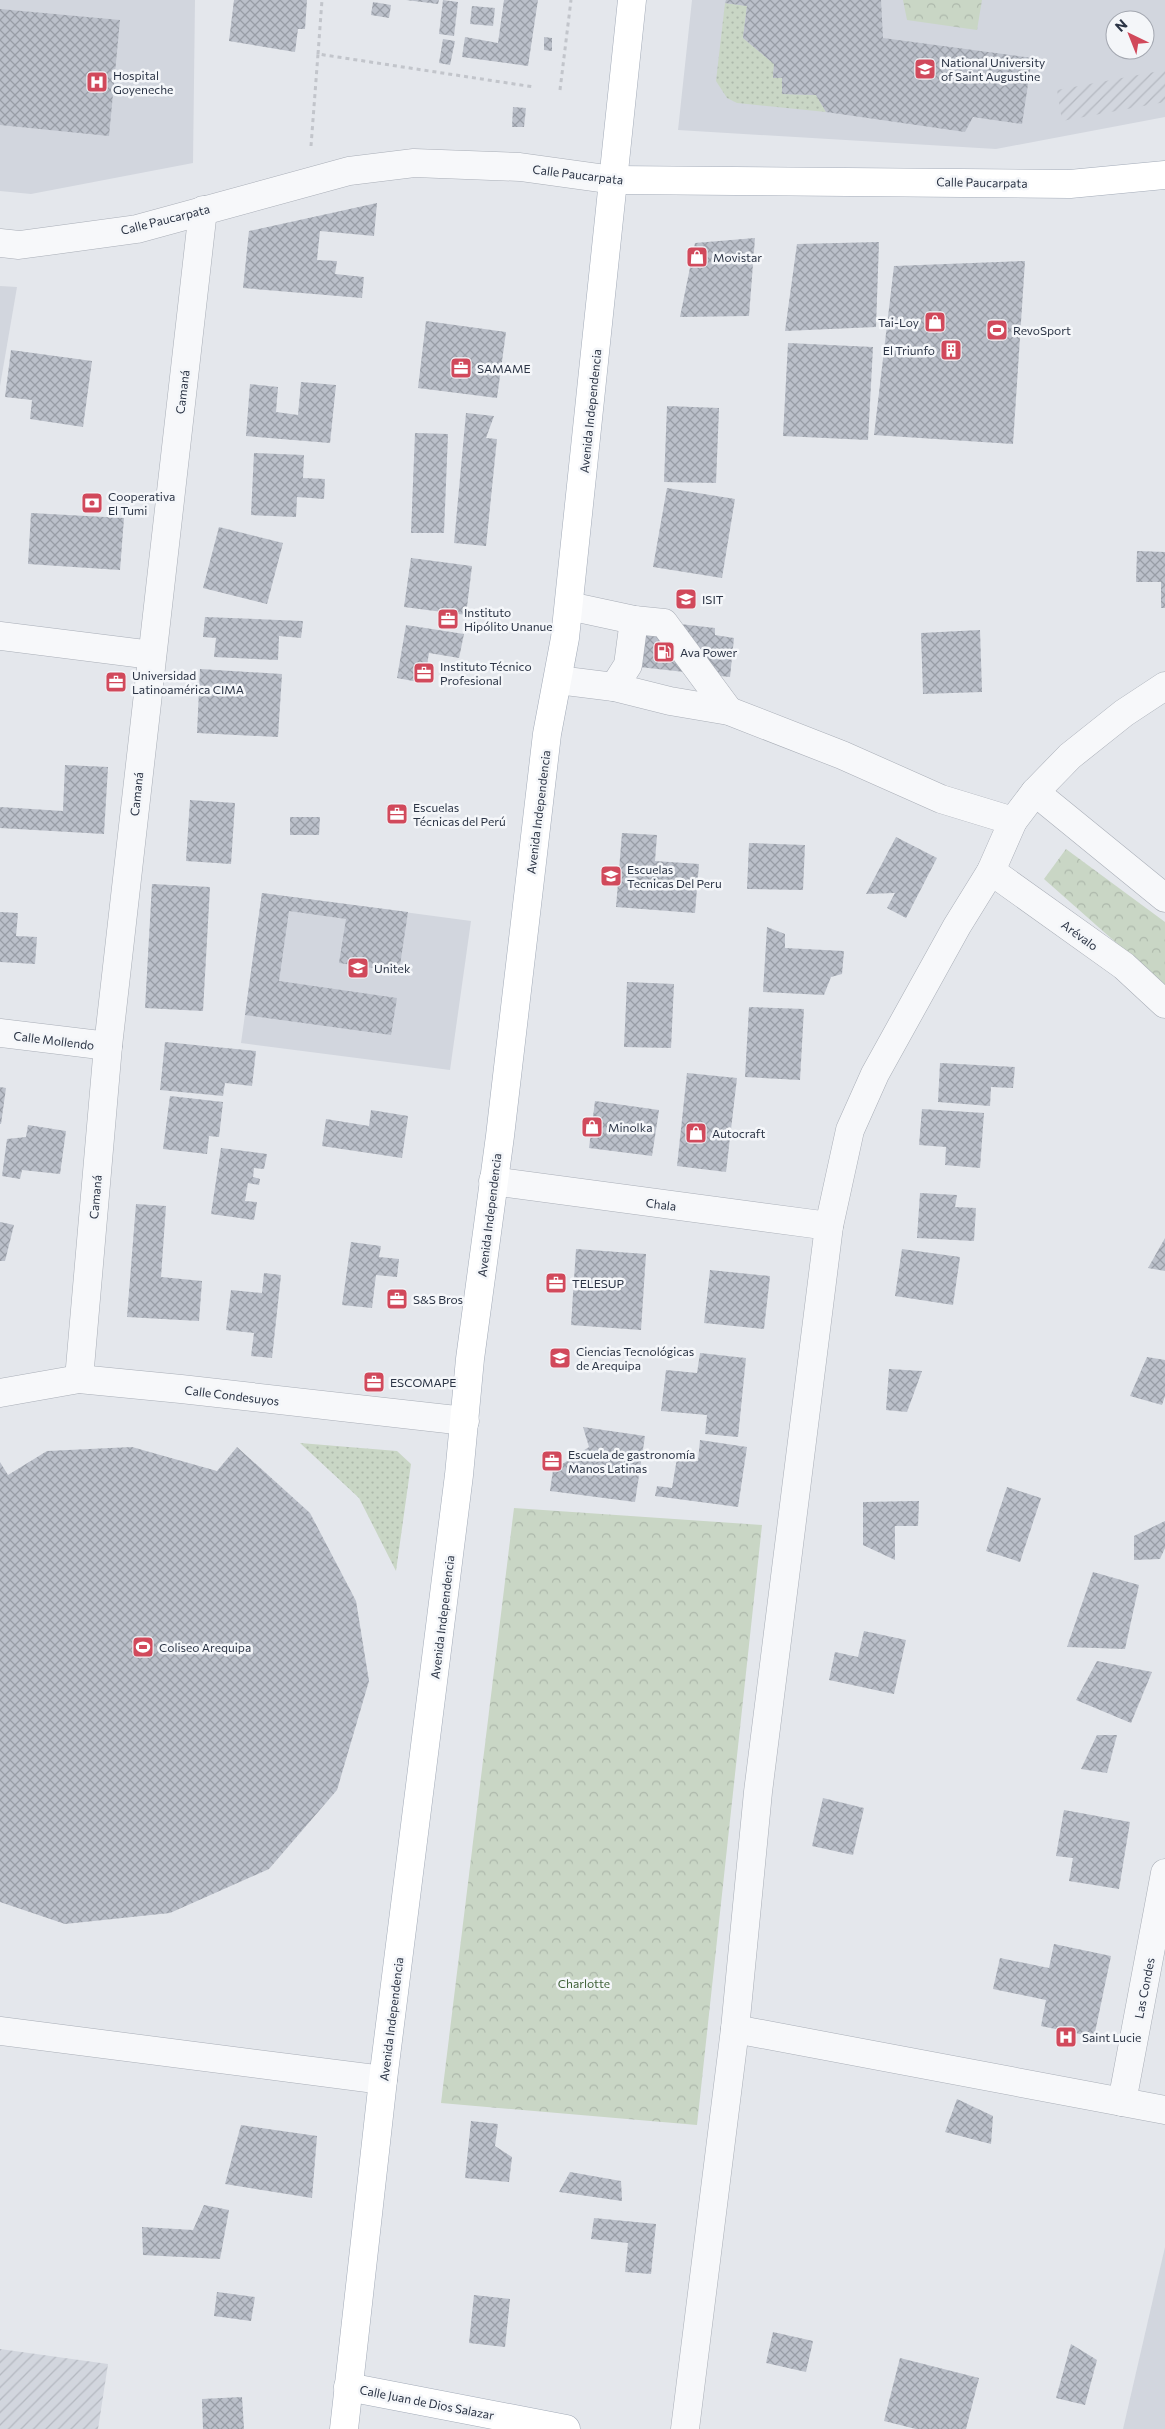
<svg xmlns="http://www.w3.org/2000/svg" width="1165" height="2429" viewBox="0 0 1165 2429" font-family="Commissioner,sans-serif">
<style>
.built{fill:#d2d6de;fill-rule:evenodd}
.industrial{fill:url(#industrial-furrows)}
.grass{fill:url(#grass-dots)}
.park{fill:url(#park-crowns)}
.building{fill:url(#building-cross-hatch)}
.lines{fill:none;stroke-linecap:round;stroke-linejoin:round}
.minor-casing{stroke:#a9aeb7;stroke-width:29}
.major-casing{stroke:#a3abb8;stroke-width:29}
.path{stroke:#c2c5cb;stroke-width:3;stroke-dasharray:4 4;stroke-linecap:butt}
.minor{stroke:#f7f8fa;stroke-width:28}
.major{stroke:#fff;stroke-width:28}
.labels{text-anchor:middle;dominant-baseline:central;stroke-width:5;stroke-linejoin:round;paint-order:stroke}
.poi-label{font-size:12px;fill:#2b3445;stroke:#f4f6f9;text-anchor:start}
.street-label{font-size:12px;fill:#2b3445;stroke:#f4f6f9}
.park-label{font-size:12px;fill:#3f6138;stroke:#f4f6f9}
</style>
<defs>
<pattern id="industrial-furrows" width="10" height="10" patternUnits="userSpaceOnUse" patternTransform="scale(1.25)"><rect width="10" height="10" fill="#d2d6de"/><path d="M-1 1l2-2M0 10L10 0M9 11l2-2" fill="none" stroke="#b4b8c0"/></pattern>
<pattern id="grass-dots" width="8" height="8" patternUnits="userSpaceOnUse" patternTransform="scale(1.25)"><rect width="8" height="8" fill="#c9d6c5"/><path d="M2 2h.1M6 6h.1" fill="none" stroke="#adb8ab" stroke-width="1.8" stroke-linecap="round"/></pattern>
<pattern id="park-crowns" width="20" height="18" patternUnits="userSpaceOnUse" patternTransform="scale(1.25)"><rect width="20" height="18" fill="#c9d6c5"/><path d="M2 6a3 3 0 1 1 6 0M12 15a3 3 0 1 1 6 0" fill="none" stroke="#adb8ab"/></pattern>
<pattern id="building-cross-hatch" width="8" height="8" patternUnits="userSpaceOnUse" patternTransform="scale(1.25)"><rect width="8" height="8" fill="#bbc0ca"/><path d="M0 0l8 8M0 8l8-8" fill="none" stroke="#989da6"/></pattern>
</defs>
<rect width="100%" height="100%" fill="#e4e7ec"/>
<g class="built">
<path d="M0 0H195L193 163 31 194 0 191Z"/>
<path d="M692 0H1165V117L996 149 678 130ZM1115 20H1145V50H1115Z"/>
<path d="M0 286 17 287 0 386Z"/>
<path d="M262 893 471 921 450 1070 241 1043Z"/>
<path d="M1165 2247V2429H1123Z"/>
</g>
<g class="industrial">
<path d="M1165 70V102L1062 121 1057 90Z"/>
<path d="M0 2349 108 2364 98 2429H0Z"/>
</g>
<g class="grass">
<path d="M725 3 747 6 743 38 774 64 773 78H782V94L816 95 826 112 737 103 727 98 716 81Z"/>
<path d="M300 1443 397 1451 411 1464 396 1571 359 1498Z"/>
</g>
<g class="park">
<path d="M903 0H982L977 30 907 20Z"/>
<path d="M1066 849 1165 922V986L1044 879Z"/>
<path d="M514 1508 762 1525 697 2125 441 2103Z"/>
</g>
<g class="building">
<path d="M234 0H307L305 29H298L295 52 229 41Z"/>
<path d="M406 0H439L438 4Z"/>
<path d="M443 0 458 2 454 36 439 34Z"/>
<path d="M504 0H538L528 66 462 57 465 37 498 43Z"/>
<path d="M726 0H881L883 38 1032 58 1022 124 973 117 965 132 826 112 816 95 782 94V78H773L774 64 743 38 747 6 725 3Z"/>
<path d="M373 2 391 5 389 18 371 15Z"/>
<path d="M472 6 495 8 493 26 470 24Z"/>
<path d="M0 9 120 20 109 136 0 125Z"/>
<path d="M544 37 552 38V51L544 50Z"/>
<path d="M443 39 455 41 450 65 439 63Z"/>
<path d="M513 107 526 108 524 127H512Z"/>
<path d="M377 203 374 236 320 231 317 260 337 261 335 274 364 277 362 298 243 288 249 231Z"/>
<path d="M755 238 749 316 680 317 695 243Z"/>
<path d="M879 242 876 327 785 331 797 244Z"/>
<path d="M1025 261 1013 444 874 435 894 266Z"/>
<path d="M426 321 506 332 497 398 418 388Z"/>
<path d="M788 343 873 347 868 440 783 436Z"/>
<path d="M11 350 92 361 83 427 30 419 32 400 5 397Z"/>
<path d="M301 382 336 385 330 443 246 436 250 384 278 387 276 412 298 415Z"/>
<path d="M667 406 719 408 716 483 664 482Z"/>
<path d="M466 413 494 416 486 438 497 439 486 546 454 543Z"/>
<path d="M415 433 448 434 444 533H411Z"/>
<path d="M254 453 304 455 303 478 325 479 324 499 297 497 296 517 251 515Z"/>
<path d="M667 488 735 499 722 578 653 567Z"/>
<path d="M31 513 124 518 120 570 28 564Z"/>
<path d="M219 527 283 543 267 604 203 588Z"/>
<path d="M1137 551 1165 552V608H1161V582H1136Z"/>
<path d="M411 558 472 566 466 615 404 607Z"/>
<path d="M205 617 303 621 301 638 279 636 278 660 214 657 216 638 203 637Z"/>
<path d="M627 618 715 628V635L734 638 730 677 621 665Z"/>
<path d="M406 625 464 634 459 658 429 653 424 683 397 678Z"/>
<path d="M980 630 982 692 923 694 921 633Z"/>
<path d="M200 669 282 674 278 737 197 733Z"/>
<path d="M65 765 108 767 104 834 0 828V807L63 811Z"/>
<path d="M190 800 235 803 231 864 186 861Z"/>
<path d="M290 817H320L319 835H290Z"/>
<path d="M622 833 657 835 655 861 699 864 695 913 616 907Z"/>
<path d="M896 837 937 858 906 918 887 908 895 893 866 894Z"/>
<path d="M749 843 805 845 803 890 747 889Z"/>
<path d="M152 884 210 887 203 1011 145 1008Z"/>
<path d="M262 893 408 912 399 972 339 963 346 919 289 911 279 981 397 998 391 1035 245 1015Z"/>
<path d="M0 912 18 913 16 936 37 937 35 964 0 962Z"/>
<path d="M767 927 785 934V948L844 951 842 974 831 977 824 995 763 992Z"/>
<path d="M627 982 674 984 671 1048 624 1047Z"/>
<path d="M749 1007 804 1009 800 1080 745 1077Z"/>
<path d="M165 1042 256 1051 252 1086 225 1083 223 1096 160 1090Z"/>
<path d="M940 1063 1015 1067 1013 1088 991 1087 990 1106 938 1102Z"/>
<path d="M687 1073 737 1078 726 1172 677 1166Z"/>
<path d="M0 1087 6 1088 1 1124H0Z"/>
<path d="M170 1096 223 1102 219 1137 209 1136 207 1154 163 1149Z"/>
<path d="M595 1101 659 1110 652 1156 589 1148Z"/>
<path d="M922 1109 984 1113 980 1168 945 1165 946 1147 919 1145Z"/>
<path d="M371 1110 408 1116 402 1158 322 1146 326 1119 369 1126Z"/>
<path d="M28 1125 66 1131 60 1174 22 1170 20 1179 2 1176 7 1139 26 1137Z"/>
<path d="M221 1148 267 1154 264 1169 254 1168 253 1177 260 1179 259 1185 248 1183 245 1201 257 1202 254 1220 211 1214Z"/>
<path d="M920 1193 957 1195 955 1207 976 1208 974 1241 917 1238Z"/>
<path d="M136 1204 166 1206 161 1277 202 1281 199 1321 127 1317Z"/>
<path d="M0 1222 14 1225 5 1261H0Z"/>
<path d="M1165 1238V1271L1148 1268Z"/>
<path d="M351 1242 381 1246 379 1257 399 1259 397 1277 376 1275 372 1308 342 1305Z"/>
<path d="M576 1249 646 1254 641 1330 571 1325Z"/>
<path d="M902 1249 960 1257 953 1305 895 1296Z"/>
<path d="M710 1270 770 1276 764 1329 704 1323Z"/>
<path d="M264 1273 281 1275 272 1358 251 1356 254 1333 226 1330 231 1290 262 1293Z"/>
<path d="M700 1353 746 1358 738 1437 705 1434 707 1415 661 1411 666 1370 697 1373Z"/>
<path d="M1147 1357 1165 1360V1396L1162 1405 1130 1396Z"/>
<path d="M889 1369 922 1371 907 1412 886 1410Z"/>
<path d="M583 1427 645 1436 635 1502 550 1491 553 1470 589 1447Z"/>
<path d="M700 1440 747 1447 738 1507 655 1496 657 1486 672 1488 677 1458 698 1461Z"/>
<path d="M132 1447 217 1471 237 1447 310 1513 356 1601 369 1681 337 1790 269 1869 170 1913 65 1924 0 1902V1462L8 1475 47 1451Z"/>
<path d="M1007 1487 1041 1498 1020 1562 986 1551Z"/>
<path d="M919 1501 918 1526H895V1560L863 1545V1502Z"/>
<path d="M1165 1521V1548L1160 1559 1134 1560V1536Z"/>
<path d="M1093 1572 1139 1585 1125 1649 1067 1647Z"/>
<path d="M864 1631 906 1640 894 1694 829 1680 835 1652 858 1657Z"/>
<path d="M1097 1661 1152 1672 1131 1723 1076 1700Z"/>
<path d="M1097 1735H1117L1107 1773 1081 1769Z"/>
<path d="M823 1798 864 1808 853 1855 812 1846Z"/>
<path d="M1064 1810 1130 1822 1119 1889 1069 1881 1073 1858 1056 1856Z"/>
<path d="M1054 1944 1111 1956 1094 2037 1041 2026 1046 2000 993 1989 1000 1958 1049 1968Z"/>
<path d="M957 2099 993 2116 991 2144 945 2132Z"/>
<path d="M471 2121 498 2124 495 2146 512 2157 509 2182 465 2178Z"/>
<path d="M241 2125 317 2136 312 2198 225 2184Z"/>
<path d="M570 2172 621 2181 622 2201 559 2192Z"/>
<path d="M204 2205 229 2210 220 2259 143 2255 142 2227 193 2230Z"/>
<path d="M594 2218 656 2224 651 2274 625 2272 628 2243 591 2239Z"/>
<path d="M217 2292 255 2297 251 2321 214 2316Z"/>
<path d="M474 2295 510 2299 505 2347 469 2343Z"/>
<path d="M773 2332 813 2341 806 2372 766 2363Z"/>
<path d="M1071 2344 1097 2360 1085 2405 1056 2398Z"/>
<path d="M900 2358 979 2378 966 2429H916L884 2421Z"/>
<path d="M242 2397 244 2429H203L202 2399Z"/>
</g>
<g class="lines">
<g class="minor-casing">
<g id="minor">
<path d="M0 243 19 245 137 229 349 171 414 163 520 167 614 180"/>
<path d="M569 606 634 620 664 623 729 711"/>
<path d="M0 636 152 655"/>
<path d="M558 680 614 687 670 701 729 711 842 755 941 799 1013 821"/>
<path d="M614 687 628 665 634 620"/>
<path d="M1035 792 1165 898"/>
<path d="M991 871 1124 966 1165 1004"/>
<path d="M0 1033 108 1046"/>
<path d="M493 1181 829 1226"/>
<path d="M79 1379 108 1046 203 210"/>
<path d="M0 1393 79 1379 181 1389 465 1421"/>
<path d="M735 2029 1165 2110"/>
<path d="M0 2031 383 2080"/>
<path d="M1122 2102 1165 1873"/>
<path d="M685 2429 735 2029 758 1792 829 1226 850 1130 875 1074 957 926 991 871 1013 821 1035 792 1070 756 1124 713 1165 686"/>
</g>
</g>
<g class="major-casing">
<g id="major">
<path d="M614 180 1070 184 1165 175"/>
<path d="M348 2387 566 2429"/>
<path d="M344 2429 383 2080 459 1475 470 1359 500 1136 547 734 565 638 632 0"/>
</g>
</g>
<g class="path">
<path d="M318 54 322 0"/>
<path d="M560 90 571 0"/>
<path d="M311 146 318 54 534 87"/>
</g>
<use href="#minor" class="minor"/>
<use href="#major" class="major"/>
</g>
<defs>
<g id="university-square" transform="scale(1.125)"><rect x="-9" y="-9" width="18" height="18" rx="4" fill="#d1495b" stroke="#f4f6f9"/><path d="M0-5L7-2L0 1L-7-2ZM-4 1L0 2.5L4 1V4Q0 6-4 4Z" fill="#fff"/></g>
<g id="hospital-square" transform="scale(1.125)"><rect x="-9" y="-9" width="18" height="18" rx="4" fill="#d1495b" stroke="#f4f6f9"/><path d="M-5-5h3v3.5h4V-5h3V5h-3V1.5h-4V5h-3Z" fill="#fff"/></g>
<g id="shop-square" transform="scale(1.125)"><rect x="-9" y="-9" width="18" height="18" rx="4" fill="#d1495b" stroke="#f4f6f9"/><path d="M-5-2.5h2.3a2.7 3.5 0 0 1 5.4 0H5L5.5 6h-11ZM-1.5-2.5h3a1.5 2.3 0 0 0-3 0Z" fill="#fff"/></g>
<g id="stadium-square" transform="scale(1.125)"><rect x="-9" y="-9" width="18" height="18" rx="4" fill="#d1495b" stroke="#f4f6f9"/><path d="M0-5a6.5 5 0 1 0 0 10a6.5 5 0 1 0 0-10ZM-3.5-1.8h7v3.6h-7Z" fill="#fff"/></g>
<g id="building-square" transform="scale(1.125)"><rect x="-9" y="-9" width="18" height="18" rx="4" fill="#d1495b" stroke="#f4f6f9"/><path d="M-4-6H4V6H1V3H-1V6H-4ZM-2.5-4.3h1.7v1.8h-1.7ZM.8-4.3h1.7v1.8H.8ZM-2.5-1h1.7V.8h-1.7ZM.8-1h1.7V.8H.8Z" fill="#fff"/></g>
<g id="office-square" transform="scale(1.125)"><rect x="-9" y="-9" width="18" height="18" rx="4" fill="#d1495b" stroke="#f4f6f9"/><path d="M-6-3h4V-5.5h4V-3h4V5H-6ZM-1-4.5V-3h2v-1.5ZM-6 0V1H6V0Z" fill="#fff"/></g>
<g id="bank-square" transform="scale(1.125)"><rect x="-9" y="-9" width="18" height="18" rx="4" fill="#d1495b" stroke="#f4f6f9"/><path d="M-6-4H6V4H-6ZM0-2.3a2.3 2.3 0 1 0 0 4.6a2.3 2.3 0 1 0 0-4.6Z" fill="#fff"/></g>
<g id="fuel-square" transform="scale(1.125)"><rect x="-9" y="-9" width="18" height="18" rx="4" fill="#d1495b" stroke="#f4f6f9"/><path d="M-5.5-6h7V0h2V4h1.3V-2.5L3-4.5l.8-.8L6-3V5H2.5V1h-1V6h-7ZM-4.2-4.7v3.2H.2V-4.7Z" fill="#fff"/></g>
<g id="school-square" transform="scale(1.125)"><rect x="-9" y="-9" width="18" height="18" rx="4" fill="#d1495b" stroke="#f4f6f9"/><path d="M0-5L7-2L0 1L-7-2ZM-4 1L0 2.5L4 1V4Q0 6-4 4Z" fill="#fff"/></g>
</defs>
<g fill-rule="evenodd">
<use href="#university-square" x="925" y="69"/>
<use href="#hospital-square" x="97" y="82"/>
<use href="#shop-square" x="697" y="257"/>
<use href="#shop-square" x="935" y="322"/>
<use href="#stadium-square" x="997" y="330"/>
<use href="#building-square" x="951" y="350"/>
<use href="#office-square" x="461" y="368"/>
<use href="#bank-square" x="92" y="503"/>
<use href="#university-square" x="686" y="599"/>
<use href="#office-square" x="448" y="619"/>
<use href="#fuel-square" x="664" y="652"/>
<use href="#office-square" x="424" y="673"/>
<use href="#office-square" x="116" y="682"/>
<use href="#office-square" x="397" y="814"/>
<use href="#school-square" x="611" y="876"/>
<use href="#school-square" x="358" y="968"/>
<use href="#shop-square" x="592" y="1127"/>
<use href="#shop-square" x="696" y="1133"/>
<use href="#office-square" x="556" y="1283"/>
<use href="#office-square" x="397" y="1299"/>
<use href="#university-square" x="560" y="1358"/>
<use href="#office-square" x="374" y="1382"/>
<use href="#office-square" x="552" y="1461"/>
<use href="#stadium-square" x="143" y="1647"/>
<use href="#hospital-square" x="1066" y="2037"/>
</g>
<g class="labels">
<g class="poi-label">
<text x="941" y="62">National University<tspan x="941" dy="14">of Saint Augustine</tspan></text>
<text x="113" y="75">Hospital<tspan x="113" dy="14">Goyeneche</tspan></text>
<text x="713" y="257">Movistar</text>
<text x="919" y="322" text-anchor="end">Tai-Loy</text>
<text x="1013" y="330">RevoSport</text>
<text x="935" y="350" text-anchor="end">El Triunfo</text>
<text x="477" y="368">SAMAME</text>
<text x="108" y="496">Cooperativa<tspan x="108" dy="14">El Tumi</tspan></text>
<text x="702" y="599">ISIT</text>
<text x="464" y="612">Instituto<tspan x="464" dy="14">Hipólito Unanue</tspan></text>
<text x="680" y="652">Ava Power</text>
<text x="440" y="666">Instituto Técnico<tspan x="440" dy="14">Profesional</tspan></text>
<text x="132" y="675">Universidad<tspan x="132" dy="14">Latinoamérica CIMA</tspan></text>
<text x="413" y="807">Escuelas<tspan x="413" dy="14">Técnicas del Perú</tspan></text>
<text x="627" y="869">Escuelas<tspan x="627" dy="14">Tecnicas Del Peru</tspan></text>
<text x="374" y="968">Unitek</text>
<text x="608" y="1127">Minolka</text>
<text x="712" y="1133">Autocraft</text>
<text x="572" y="1283">TELESUP</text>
<text x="413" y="1299">S&amp;S Bros</text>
<text x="576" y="1351">Ciencias Tecnológicas<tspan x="576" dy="14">de Arequipa</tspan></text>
<text x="390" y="1382">ESCOMAPE</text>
<text x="568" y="1454">Escuela de gastronomía<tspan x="568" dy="14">Manos Latinas</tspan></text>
<text x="159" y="1647">Coliseo Arequipa</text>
<text x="1082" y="2037">Saint Lucie</text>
</g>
<g class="street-label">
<text transform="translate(578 174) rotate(7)">Calle Paucarpata</text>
<text transform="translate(982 182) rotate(1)">Calle Paucarpata</text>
<text transform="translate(165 219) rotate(-14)">Calle Paucarpata</text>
<text transform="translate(182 392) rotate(-83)">Camaná</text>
<text transform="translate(590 411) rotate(-84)">Avenida Independencia</text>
<text transform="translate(136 794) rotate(-84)">Camaná</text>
<text transform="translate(538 812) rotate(-83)">Avenida Independencia</text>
<text transform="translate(1080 935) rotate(36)">Arévalo</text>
<text transform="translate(54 1040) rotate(7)">Calle Mollendo</text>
<text transform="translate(95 1197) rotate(-85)">Camaná</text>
<text transform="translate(661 1204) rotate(7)">Chala</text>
<text transform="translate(489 1215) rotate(-83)">Avenida Independencia</text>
<text transform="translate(232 1395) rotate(7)">Calle Condesuyos</text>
<text transform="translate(442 1617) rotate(-83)">Avenida Independencia</text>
<text transform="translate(1144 1988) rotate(-79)">Las Condes</text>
<text transform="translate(391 2019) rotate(-83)">Avenida Independencia</text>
<text transform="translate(427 2402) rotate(11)">Calle Juan de Dios Salazar</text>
</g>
<g class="park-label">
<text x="584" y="1983">Charlotte</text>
</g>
</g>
<g transform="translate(1130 35) rotate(317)"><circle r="24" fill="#f4f6f9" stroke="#a4a8b1"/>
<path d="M0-4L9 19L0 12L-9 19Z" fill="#d1495b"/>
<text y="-8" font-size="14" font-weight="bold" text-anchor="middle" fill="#2b3445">N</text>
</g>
</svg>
